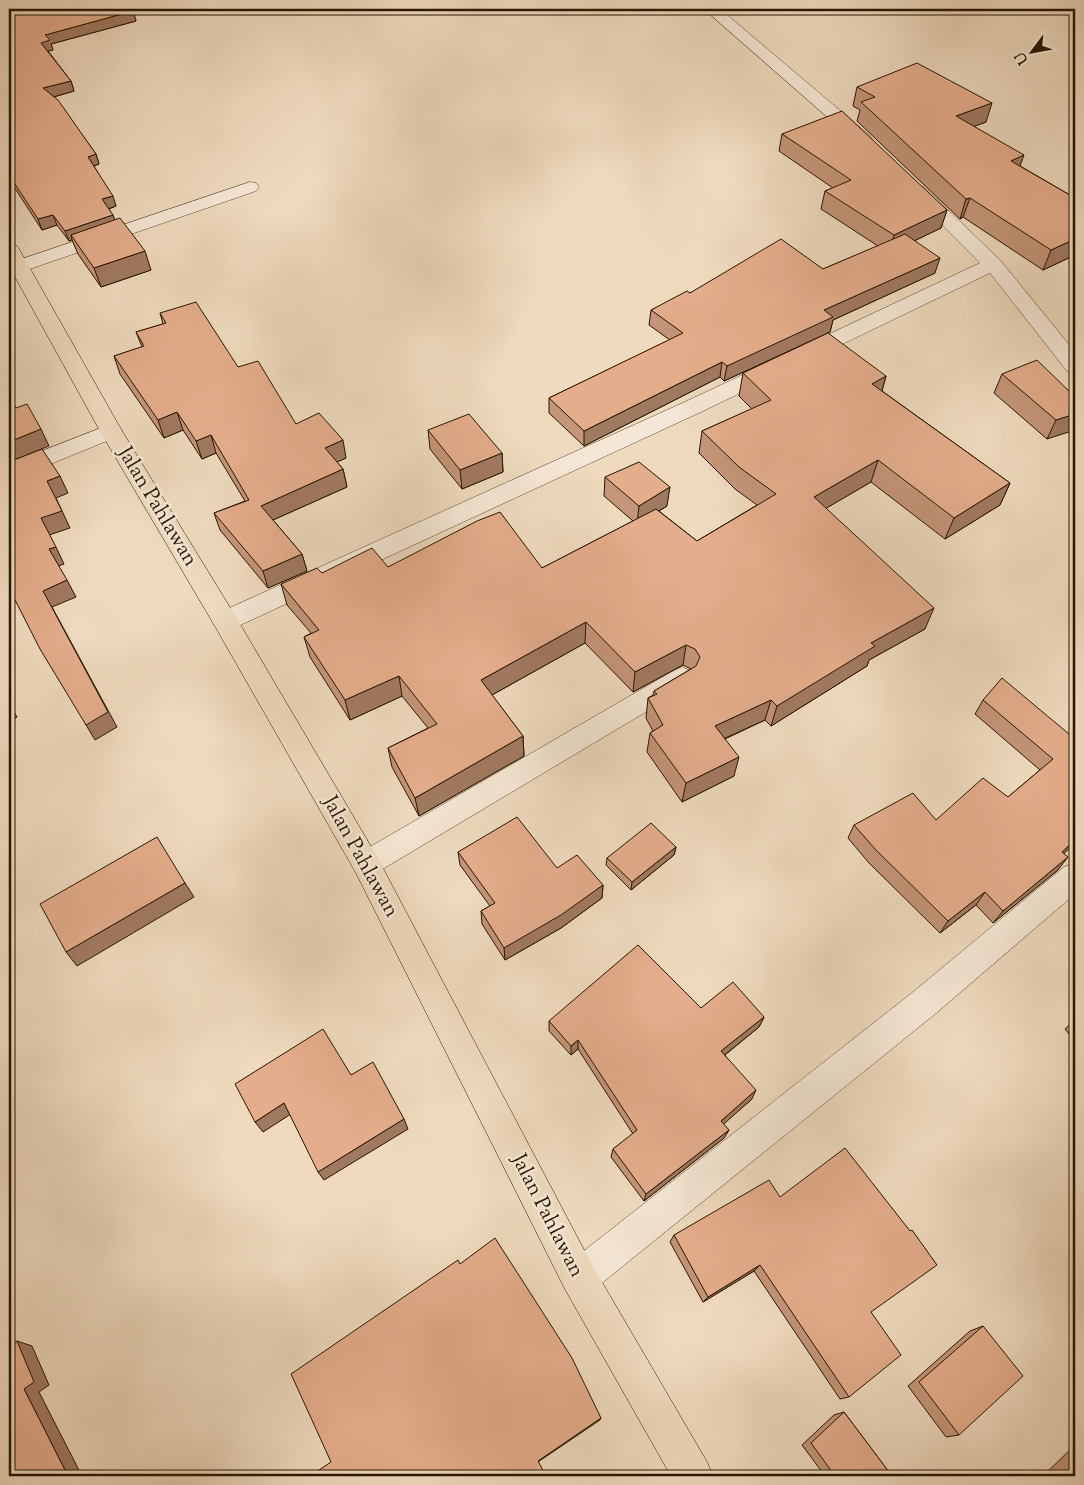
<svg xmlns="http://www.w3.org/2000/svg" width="1084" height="1485" viewBox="0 0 1084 1485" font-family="'Sorts Mill Goudy',serif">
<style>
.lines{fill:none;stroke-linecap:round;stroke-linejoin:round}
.minor-casing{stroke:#594630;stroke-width:1}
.highway-casing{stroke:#271500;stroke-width:1}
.minor{fill:#f5e7d5;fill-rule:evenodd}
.highway{fill:#efdabe;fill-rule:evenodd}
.wall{fill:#c49578;stroke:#271500}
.shaded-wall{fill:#a07961;stroke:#271500}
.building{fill:#e4ad8b;stroke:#271500}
.labels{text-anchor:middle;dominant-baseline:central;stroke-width:5;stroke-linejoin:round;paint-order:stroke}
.street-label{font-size:21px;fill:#271500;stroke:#f5e7d5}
</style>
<rect width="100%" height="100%" fill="#efdabe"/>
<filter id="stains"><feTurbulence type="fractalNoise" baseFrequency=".004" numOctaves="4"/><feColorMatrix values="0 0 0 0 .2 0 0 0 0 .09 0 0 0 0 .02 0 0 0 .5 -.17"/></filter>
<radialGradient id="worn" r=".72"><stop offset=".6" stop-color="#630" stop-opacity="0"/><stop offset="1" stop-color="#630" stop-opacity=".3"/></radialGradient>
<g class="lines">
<g class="minor-casing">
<g id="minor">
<path d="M704 9H720L869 135 872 139 869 143 863 144 857 143Z"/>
<path d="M250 182 256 183 259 187 256 191 27 270 20 272 13 270 10 266 13 262Z"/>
<path d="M918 186 924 187 1000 260 1075 352V373L1067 371 990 273 703 411 234 628 225 631 216 628 212 621 216 614 687 401 980 263 912 195 909 191 912 187Z"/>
<path d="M111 424 119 426 122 431 119 436 9 481V464Z"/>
<path d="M682 667 691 671 695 678 691 685 376 873 366 877 356 873 351 864 356 855 673 671Z"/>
<path d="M1075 863V894L935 1014 592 1291 579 1296 566 1291 561 1278 566 1265 913 992 1064 867Z"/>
</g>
</g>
<g class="highway-casing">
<path id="highway" d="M9 243 16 245 19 249 122 431 234 614 376 855 592 1265 707 1462 713 1476H671L566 1291 356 873 216 628 100 431 9 266Z"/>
</g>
<use href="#minor" class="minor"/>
<use href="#highway" class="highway"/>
</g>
<g class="wall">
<path d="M9 9 133 11 136 21 51 44 53 50 48 51 71 81 74 91 54 97 96 154 99 164 94 166 116 206 109 209 115 220 151 270 101 287 78 254 72 240 69 241 57 225 42 230 9 179Z"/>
<path d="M857 87 986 122 974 126 1020 166 1075 198V255L1043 270 963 217 960 219 857 121 860 110 853 106Z"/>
<path d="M782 134 947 210 941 228 914 241 935 273 833 320 830 332 724 381 720 377 584 446 549 413V398L670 340 649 325 651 310 690 293 823 269 878 246 821 209 825 191 833 188 779 151Z"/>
<path d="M160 313 238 367 296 424 346 458 337 462 343 469 347 487 273 520 302 554 307 571 268 588 220 530 214 513 245 501 216 453 202 459 183 430 164 438 120 374 114 356 142 347 136 332 163 324Z"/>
<path d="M743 373 886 376 882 391 1010 483 1000 505 945 539 871 482 826 508 925 629 869 660 867 666 771 726 765 720 725 739 734 776 682 802 647 752 650 733 653 731 646 718 648 698 653 695 654 691 691 669 683 665 633 692 585 643 492 695 523 736 524 756 419 816 392 767 388 748 428 728 402 696 350 720 310 657 304 637 311 633 287 605 281 584 322 573 388 567 542 568 633 521 604 496 605 477 667 506 659 511 697 541 757 505 735 489 699 453 702 431 752 409 739 396Z"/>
<path d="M1002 374 1075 397 1047 439 994 393Z"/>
<path d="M428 430 502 453 503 472 462 489 430 449Z"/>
<path d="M983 700 1075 739V843L1064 853 1058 870 993 923 976 905 940 933 869 863 848 838 854 825 936 820 1008 797 1040 770 975 714Z"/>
<path d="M676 847 674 855 631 890 606 865 607 858Z"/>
<path d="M458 852 557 868 603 885 602 898 561 928 505 960 482 924 481 911 490 906 460 865Z"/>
<path d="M701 1008 764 1017 759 1027 725 1055 752 1099 723 1124 729 1130 724 1138 644 1201 611 1157 613 1149 633 1134 578 1049 571 1055 549 1031V1021Z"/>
<path d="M1075 1020V1041L1065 1029Z"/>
<path d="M780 1197 871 1312 849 1397 840 1399 754 1271 703 1302 670 1242 674 1235Z"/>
<path d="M983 1326 959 1435 946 1437 908 1386 970 1331Z"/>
<path d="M844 1412 892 1476H825L802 1445 834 1415Z"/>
<path d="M1075 1445V1476H1043Z"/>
</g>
<g class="shaded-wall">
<path d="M133 11 136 21 51 44 53 50 44 52 41 43 45 35Z"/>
<path d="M71 81 74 91 46 99 43 88Z"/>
<path d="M992 103 986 122 951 135 956 116Z"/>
<path d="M96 154 99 164 91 167 88 157Z"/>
<path d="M1024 155 1017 175 1011 161Z"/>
<path d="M113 196 116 206 105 210 102 199Z"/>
<path d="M970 198 963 217 960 219 966 199Z"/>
<path d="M947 210 941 228 889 253 894 235Z"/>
<path d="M53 215 57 225 42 230 38 219Z"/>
<path d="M113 215 117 225 71 235 72 240 69 241 65 231Z"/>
<path d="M1075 239V255L1043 270 1051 250Z"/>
<path d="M145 251 151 270 101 287 94 268Z"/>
<path d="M940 258 935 273 833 320 830 332 724 381 727 366 824 310Z"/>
<path d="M722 362 720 377 584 446V431Z"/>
<path d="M886 376 880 398 872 384Z"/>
<path d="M177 412 183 430 164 438 158 420Z"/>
<path d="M1075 414V430L1047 439 1056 420Z"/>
<path d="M41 429 49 446 9 462V442Z"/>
<path d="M211 435 216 453 202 459 196 441Z"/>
<path d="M343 440 346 458 328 466 325 448Z"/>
<path d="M502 453 503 472 462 489 460 470Z"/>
<path d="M878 460 871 482 808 519 814 497Z"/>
<path d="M343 469 347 487 266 523 261 506Z"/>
<path d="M60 476 68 493 56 498 70 528 49 535 41 518 47 481Z"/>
<path d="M1010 483 1000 505 945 539 954 518Z"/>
<path d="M670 487 667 506 637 524 639 506Z"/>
<path d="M56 547 64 564 58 566 49 549Z"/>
<path d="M302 554 307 571 268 588 263 571Z"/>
<path d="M67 580 76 597 52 607 117 727 95 740 86 725 43 591Z"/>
<path d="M934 608 925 629 869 660 867 666 771 726 777 706 871 643Z"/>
<path d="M586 622 585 643 483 700 481 680Z"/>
<path d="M686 645 683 665 633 692 635 672Z"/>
<path d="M399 676 402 696 350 720 345 700Z"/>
<path d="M771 700 765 720 710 745 715 726Z"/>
<path d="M9 703 17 717 9 721Z"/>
<path d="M523 736 524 756 419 816 415 798Z"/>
<path d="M739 757 734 776 682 802 686 783Z"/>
<path d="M1075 840V843L1052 865 1062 852Z"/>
<path d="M676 847 674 855 631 890 632 882Z"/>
<path d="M1068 857 1058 870 993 923 1003 911Z"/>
<path d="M185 883 194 897 77 966 66 952Z"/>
<path d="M603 885 602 898 561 928 505 960 504 948Z"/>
<path d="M985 892 976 905 940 933 948 921Z"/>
<path d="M764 1017 759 1027 717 1061 721 1051Z"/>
<path d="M578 1040V1049L571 1055V1046Z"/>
<path d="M756 1090 752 1099 717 1130 721 1121Z"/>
<path d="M284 1103 291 1114 263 1132 255 1122Z"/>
<path d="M404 1119 408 1129 324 1180 318 1172Z"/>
<path d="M729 1130 724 1138 644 1201 646 1194Z"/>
<path d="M760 1265 754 1271 703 1302 708 1297Z"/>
<path d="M17 1341 32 1346 49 1385 39 1392 82 1476H68L24 1389Z"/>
<path d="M601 1418 600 1420 538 1462V1461Z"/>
</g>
<g class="building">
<path d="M9 9H131L133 11 45 35 50 40 41 43 71 81 43 88 58 100 96 154 88 157 113 196 102 199 113 215 65 231 53 215 38 219 9 175Z"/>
<path d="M917 63 992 103 956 116 1024 155 1011 161 1075 198V239L1051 250 970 198 966 199 861 102 875 97 857 87Z"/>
<path d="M842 111 947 210 894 235 825 191 851 180 782 134Z"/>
<path d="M120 218 145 251 94 268 71 235Z"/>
<path d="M905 234 940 258 824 310 833 317 727 366 722 362 584 431 549 398 683 333 651 310 687 291 690 293 781 239 823 269Z"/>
<path d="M196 302 238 367 258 361 296 424 319 413 343 440 325 448 343 469 261 506 302 554 263 571 214 513 249 500 211 435 196 441 177 412 158 420 114 356 144 346 136 332 166 323 160 313Z"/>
<path d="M828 333 886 376 872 384 1010 483 954 518 878 460 814 497 934 608 871 643 875 646 777 706 771 700 715 726 739 757 686 783 650 733 663 725 648 698 657 694 654 691 696 666 700 657 695 649 686 645 635 672 586 622 481 680 523 736 415 798 388 748 437 724 399 676 345 700 304 637 319 630 281 584 317 568 322 573 372 548 388 567 477 521 500 512 542 568 656 509 697 541 776 494 739 467 702 431 771 400 743 373Z"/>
<path d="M1037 360 1075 397V414L1056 420 1002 374Z"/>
<path d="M9 396 16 408 27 404 41 429 9 442Z"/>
<path d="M469 414 502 453 460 470 428 430Z"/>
<path d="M42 449 60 476 47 481 62 511 41 518 56 547 49 549 67 580 43 591 108 712 86 725 40 649 9 588V462Z"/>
<path d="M639 462 670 487 639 506 605 477Z"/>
<path d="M1002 678 1075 739V840L1062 852 1068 857 1003 911 985 892 948 921 876 850 854 825 913 793 936 820 983 778 1008 797 1053 759 983 700Z"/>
<path d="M517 817 557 868 577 855 603 885 561 915 504 948 481 911 495 903 458 852Z"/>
<path d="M651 823 676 847 632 882 607 858Z"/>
<path d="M157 837 185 883 66 952 40 904Z"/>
<path d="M638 945 701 1008 733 982 764 1017 721 1051 756 1090 721 1121 729 1130 646 1194 613 1149 637 1130 578 1040 571 1046 549 1021Z"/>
<path d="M323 1029 351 1075 373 1062 404 1119 318 1172 284 1103 255 1122 235 1084Z"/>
<path d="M845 1148 910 1231 912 1230 937 1265 871 1312 901 1355 849 1397 760 1265 708 1297 674 1235 769 1180 780 1197Z"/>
<path d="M495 1238 572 1358 601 1418 538 1461 546 1476H310L331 1462 291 1374 458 1260 460 1264Z"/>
<path d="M983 1326 1023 1376 959 1435 919 1382Z"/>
<path d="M17 1341 34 1382 24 1389 68 1476H9V1347Z"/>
<path d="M844 1412 892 1476H835L811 1443Z"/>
<path d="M1075 1467V1476H1066Z"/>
</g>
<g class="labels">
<g class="street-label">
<text transform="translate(157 507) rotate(59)">Jalan Pahlawan</text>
<text transform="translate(360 857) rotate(61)">Jalan Pahlawan</text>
<text transform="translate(547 1216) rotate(63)">Jalan Pahlawan</text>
</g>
</g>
<rect width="1084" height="1485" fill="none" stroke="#efdabe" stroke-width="30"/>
<rect x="10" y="10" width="1064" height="1465" fill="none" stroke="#271500" stroke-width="2.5"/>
<rect x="15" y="15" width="1054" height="1455" fill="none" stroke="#271500"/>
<g transform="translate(1032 52) rotate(238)" stroke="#f5e7d5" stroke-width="4" paint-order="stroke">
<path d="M0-4L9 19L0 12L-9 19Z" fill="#271500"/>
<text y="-8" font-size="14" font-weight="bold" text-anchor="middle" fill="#271500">U</text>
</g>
<rect width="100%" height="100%" filter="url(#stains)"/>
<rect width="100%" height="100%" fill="url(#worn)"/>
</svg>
